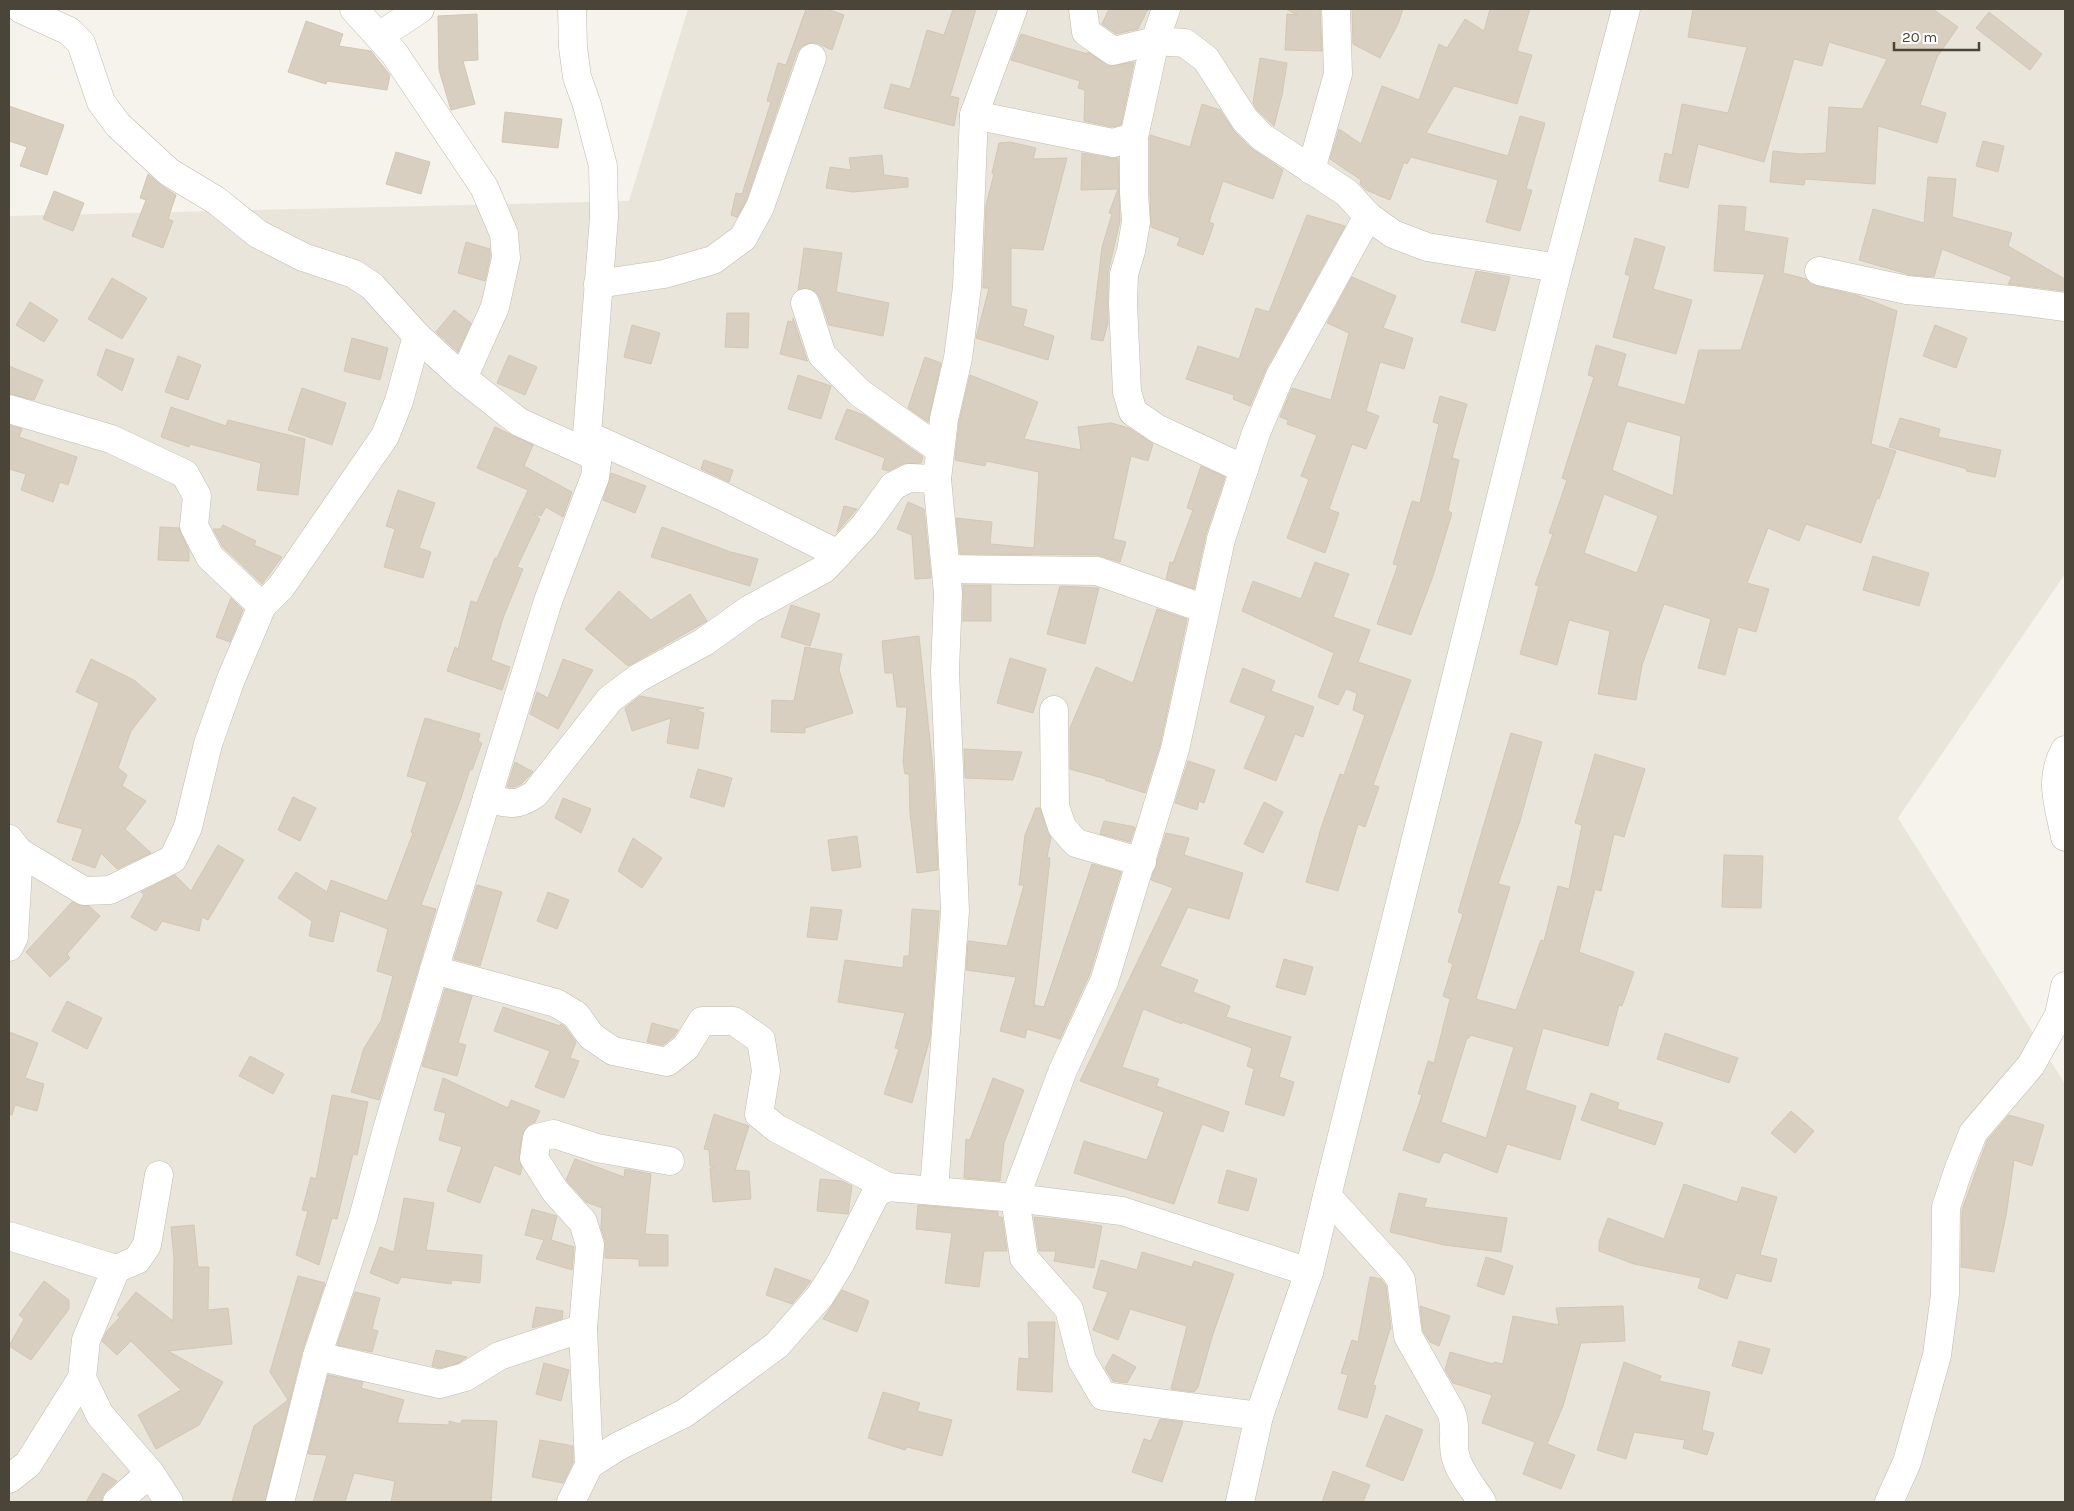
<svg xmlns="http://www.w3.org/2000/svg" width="2074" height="1511" viewBox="0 0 2074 1511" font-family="Karla,sans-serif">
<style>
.residential{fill:#eae5da}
.building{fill:#d8cfc1;stroke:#d3c7b4;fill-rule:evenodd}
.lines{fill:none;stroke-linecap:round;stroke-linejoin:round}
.minor-casing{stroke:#c2bbae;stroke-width:29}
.minor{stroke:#fff;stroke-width:28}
</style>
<rect width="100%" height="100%" fill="#f6f3ec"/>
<path class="residential" d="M688 9H2065V574L1898 818 2065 1084V1502H9V216L629 201Z"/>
<g class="building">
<path d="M806 9H827L844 15 832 50 817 43H810L802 46 797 52 746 201 737 217 731 215 736 193 742 194 771 102 767 101 778 63 786 65Z"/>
<path d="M953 9H976L950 96 959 98 954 126 884 108 891 84 910 89 927 30 944 35Z"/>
<path d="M1109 9H1148L1138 29 1116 34 1102 24Z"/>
<path d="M1286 9H1320L1322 51 1285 50 1287 14 1297 15Z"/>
<path d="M1352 9H1403L1398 24 1380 58 1353 44Z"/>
<path d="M1490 9H1530L1517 51 1532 55 1517 104 1454 86 1426 133 1508 156 1520 116 1545 123 1526 189 1532 190 1520 231 1486 222 1498 180 1411 157 1407 164 1404 162 1390 200 1366 190 1360 184 1361 180 1330 159 1339 129 1361 144 1382 86 1419 100 1439 44 1447 48 1465 19 1484 31Z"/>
<path d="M1693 9H1933L1958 27 1937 57 1920 105 1946 113 1937 143 1878 126 1875 184 1805 179 1804 185 1770 182 1773 151 1800 154 1826 153 1829 107 1862 109 1887 59 1829 42 1822 66 1794 59 1764 162 1698 144 1688 188 1659 181 1665 153 1672 155 1682 104 1728 113 1747 47 1688 37Z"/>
<path d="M1989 12 2042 54 2030 70 1976 28Z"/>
<path d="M477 14 478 60 463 61 475 104 451 110 439 70 438 16Z"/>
<path d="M306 21 343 34 339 46 371 51 390 75 387 90 327 81 326 84 288 72Z"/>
<path d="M1021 34 1087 54 1088 52 1110 66 1134 62 1121 125 1112 127 1084 121 1085 90 1078 88 1080 81 1011 60Z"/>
<path d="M1260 58 1287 63 1282 95 1274 126 1257 110 1253 103Z"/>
<path d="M1202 104 1220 110 1234 131 1251 148 1283 170 1273 199 1223 181 1209 222 1214 224 1203 255 1177 245 1180 238 1151 227 1150 192V135L1190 147Z"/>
<path d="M9 106 64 125 47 175 20 166 27 147 9 141Z"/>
<path d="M505 112 562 119 558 148 502 142Z"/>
<path d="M1983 141 2004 146 1998 172 1976 166Z"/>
<path d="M1010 142 1036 148 1033 159 1067 158 1043 250 1011 248V306L1027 310 1023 326 1054 336 1048 360 976 338 989 288H983L986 205 994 174 992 173 999 143Z"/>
<path d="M396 152 430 162 421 194 386 184Z"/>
<path d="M1082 153 1110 158H1118L1120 221 1108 273V323L1103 341 1091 339 1102 247 1112 214 1109 213 1118 189 1081 190Z"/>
<path d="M882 155 884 175 908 178V187L853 192 826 188 830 167 851 170 849 158Z"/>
<path d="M148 174 161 185 176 195 168 219 173 221 163 248 132 236 146 200 140 198Z"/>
<path d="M1928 177 1956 179 1952 217 2012 233 2008 246 2065 279V291L2008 284 2012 277 1942 249 1934 277 1911 275 1859 260 1873 209 1924 223Z"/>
<path d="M54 191 84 203 73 231 43 219Z"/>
<path d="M1719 205 1746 207 1744 231 1788 238 1783 273 1806 279 1816 286 1856 295 1897 311 1871 444 1896 451 1879 499 1877 498 1861 543 1806 524 1799 541 1768 528 1747 583 1769 589 1756 632 1738 627 1725 675 1698 668 1711 619 1664 604 1642 665 1636 700 1598 694 1610 631 1569 620 1557 665 1520 654 1539 586 1535 585 1553 534 1549 533 1567 480 1562 478 1594 377 1588 375 1596 345 1626 354 1617 386 1685 405 1699 350H1741L1765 274 1714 271ZM1627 421 1681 436 1673 496 1612 470ZM1604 494 1658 516 1637 573 1584 553Z"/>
<path d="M1307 215 1345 226 1266 369 1250 406 1233 399 1234 395 1186 379 1198 346 1239 359 1256 308 1269 312Z"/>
<path d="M1635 238 1665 247 1653 289 1692 300 1676 354 1613 337 1630 276 1625 274Z"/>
<path d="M466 242 490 249V257L485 281 458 273Z"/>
<path d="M804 248 842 253 836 292 889 303 883 336 829 325 820 298 816 292 808 288 798 290Z"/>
<path d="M1476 271 1510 277 1495 331 1461 322Z"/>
<path d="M1352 277 1396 296 1383 328 1413 338 1404 369 1380 362 1366 411 1379 416 1366 449 1352 444 1329 509 1339 513 1325 553 1287 538 1309 479 1301 476 1317 435 1287 424 1288 420 1280 417 1292 388 1331 400 1349 333 1327 323Z"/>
<path d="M112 278 147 298 122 339 88 319Z"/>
<path d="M30 302 58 320 44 342 16 325Z"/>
<path d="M454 310 471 323 458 352 436 332Z"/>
<path d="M727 313H749L748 348 725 347Z"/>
<path d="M793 318 807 360 808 361 780 354 788 321 793 322Z"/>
<path d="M632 325 660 333 651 364 624 357Z"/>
<path d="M1935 325 1967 338 1956 368 1923 356Z"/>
<path d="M352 338 388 348 380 380 344 371Z"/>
<path d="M106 349 134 359 122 391 97 375Z"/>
<path d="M509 355 537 367 525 395 497 383Z"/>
<path d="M178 356 201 365 188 400 165 392Z"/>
<path d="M925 357 941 363 928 422 908 408Z"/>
<path d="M9 366 43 380 34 400 9 394Z"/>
<path d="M798 375 831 386 821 419 788 409Z"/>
<path d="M970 375 1038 402 1024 439 1081 450 1078 427 1111 423 1129 428 1153 444 1148 461 1131 456 1113 539 1126 542 1120 562 1097 555 960 554 956 518 992 522 990 544 1034 548 1039 472 986 461 985 466 955 460 959 422Z"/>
<path d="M302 388 346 403 332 445 288 430Z"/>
<path d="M1440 396 1467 404 1452 458 1459 460 1448 511 1452 513 1433 576 1411 635 1377 624 1398 565 1393 564 1412 501 1420 503 1439 424 1433 422Z"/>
<path d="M171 407 226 426 228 420 305 439 298 495 257 490 261 463 190 444 189 447 161 437Z"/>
<path d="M847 409 864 415 923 457 921 463 902 464 888 471 882 469 885 458 835 439Z"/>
<path d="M1900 418 1940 429 1938 437 2001 450 1995 477 1966 471 1967 469 1889 447Z"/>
<path d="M9 425 22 429 19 437 77 457 68 485 60 482 53 502 21 490 26 474 9 469Z"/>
<path d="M495 427 533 445 524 466 572 492 563 517 546 507 541 516 534 514 540 519 517 567 523 569 503 618 491 660 510 667 502 690 447 671 455 647 458 649 471 601 477 603 495 558H497L528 490 477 468Z"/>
<path d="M704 460 733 470 729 482 701 469Z"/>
<path d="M1201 466 1225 477 1206 534 1194 589 1166 579 1170 562 1173 563 1193 510 1187 508Z"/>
<path d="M611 473 646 486 635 513 603 500Z"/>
<path d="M398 490 435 503 419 548 431 552 423 578 384 567 395 529 386 526Z"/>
<path d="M908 502 924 509 931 578 915 579 912 535 897 529Z"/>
<path d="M844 506 857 509 837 532Z"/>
<path d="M223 525 256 541 254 545 282 557 262 584 223 547 213 529H221Z"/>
<path d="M160 527 179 528 189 551V561L158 560Z"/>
<path d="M662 527 731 552 758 559 750 586 651 557Z"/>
<path d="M1873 556 1929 573 1919 606 1863 590Z"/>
<path d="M1315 562 1349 574 1333 617 1370 630 1358 662 1411 680 1373 785 1379 787 1365 827 1358 824 1338 891 1306 882 1321 828 1340 774 1344 775 1365 715 1353 710 1357 693 1346 689 1338 705 1318 697 1334 653 1242 611 1253 581 1301 599Z"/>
<rect x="963" y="585" width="28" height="36"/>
<path d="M1060 586 1099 588 1085 644 1047 634Z"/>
<path d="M619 591 651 620 690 594 707 621 628 666 585 629Z"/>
<path d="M231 598 243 610 230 642 216 637Z"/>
<path d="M791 605 820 614 810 646 781 637Z"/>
<path d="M1157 609 1187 619 1160 745 1145 793 1105 780 1106 779 1070 769V728L1096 667 1133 683Z"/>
<path d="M919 636 933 769 938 870 917 873 910 813 909 774H905L903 762 907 707H897L893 673H885L882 641Z"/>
<path d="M805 647 842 654 839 670 853 713 805 728V733L771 732 772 700 794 701Z"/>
<path d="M1010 658 1046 669 1033 713 997 703Z"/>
<path d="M91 659 134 680 156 699 131 731 118 768 127 775 122 786 146 801 125 829 151 853 117 869 101 853 95 868 72 860 83 829 57 822 99 703 76 692Z"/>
<path d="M563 659 593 670 558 729 530 714 537 692 548 698Z"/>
<path d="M1243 668 1275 681 1271 691 1314 707 1303 737 1295 734 1276 781 1244 768 1266 716 1230 702Z"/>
<path d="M640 696 704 708 696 710 704 713 698 749 667 743 671 718 632 731 625 708Z"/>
<path d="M425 718 480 734 478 741 482 743 472 770 470 769 461 798 421 905 436 909 379 1100 351 1092 364 1048 381 1021 393 976 377 971 388 929 340 911 333 942 309 936 312 921 278 898 296 872 327 892 331 880 387 901 413 833 411 832 427 782 407 776Z"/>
<path d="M1511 733 1542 742 1520 821 1498 884 1510 887 1476 999 1516 1010 1541 940 1544 941 1558 886 1569 889 1582 825 1575 823 1595 754 1645 769 1624 837 1614 834 1601 891 1595 889 1579 952 1634 972 1622 1006 1619 1005 1608 1046 1543 1028 1525 1090 1576 1106 1560 1160 1507 1144 1497 1173 1444 1152 1439 1163 1403 1150 1422 1095 1418 1094 1428 1061 1434 1063 1450 999 1443 996 1453 964 1448 962 1463 914 1458 912ZM1470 1035 1514 1047 1486 1138 1441 1122 1467 1038H1469Z"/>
<path d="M964 749 1022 752 1013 780 965 778Z"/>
<path d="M1188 761 1215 770 1204 803 1199 801 1197 810 1175 803Z"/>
<path d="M515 762 533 772 521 784 514 787H507Z"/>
<path d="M698 769 732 778 724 807 690 797Z"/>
<path d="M293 797 316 808 300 841 278 830Z"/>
<path d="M563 798 591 809 581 833 555 818Z"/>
<path d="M1264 802 1283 812 1263 853 1244 844Z"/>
<path d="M1036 808H1040L1051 838 1047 857 1050 858 1034 1005 1044 1007 1092 864 1121 872 1089 976 1060 1039 1027 1029 1025 1038 1000 1031 1016 977 966 970 968 941 1007 946 1024 885H1019L1025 835Z"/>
<path d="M1104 821 1135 827 1130 842 1100 834Z"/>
<path d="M1166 833 1189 838 1184 855 1243 873 1229 919 1188 907 1160 966 1198 980 1193 992 1230 1006 1226 1017 1291 1037 1279 1077 1294 1082 1284 1116 1245 1104 1254 1069 1247 1066 1252 1048 1182 1022V1024L1143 1009 1122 1067 1159 1079 1156 1086 1229 1112 1223 1132 1202 1124 1174 1204 1074 1173 1084 1141 1147 1160 1164 1112 1080 1081 1173 888 1151 880Z"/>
<path d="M857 836 861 867 832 871 828 840Z"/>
<path d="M633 838 662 858 642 888 618 871Z"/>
<path d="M218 845 244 860 208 920 202 917 199 931 162 921 156 931 131 917 144 895 141 892 175 875 191 891Z"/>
<path d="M1724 855 1763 856 1761 908 1722 907Z"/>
<path d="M477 885 502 892 480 966 454 959Z"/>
<path d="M548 892 569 900 557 929 537 921Z"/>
<path d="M72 902 89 906 100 916 67 954 70 958 50 977 26 952Z"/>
<path d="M811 907 842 910 837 940 807 937Z"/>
<path d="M912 909 939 911 930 1038 912 1103 884 1094 899 1049 895 1048 905 1013 838 1002 845 960 903 968 904 956H909Z"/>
<path d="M1284 959 1313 967 1305 995 1276 987Z"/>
<path d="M445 989 472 996 458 1043 466 1045 457 1076 422 1066Z"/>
<path d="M67 1001 102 1018 87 1049 52 1031Z"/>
<path d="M503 1007 560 1026 561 1024 565 1027 576 1042 570 1058 579 1061 564 1098 535 1087 550 1051 494 1031Z"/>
<path d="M652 1023 678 1030 674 1036 663 1045 647 1042Z"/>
<path d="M9 1032 38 1043 25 1078 44 1084 37 1111 15 1105 12 1115H9Z"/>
<path d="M1665 1033 1738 1058 1729 1083 1657 1059Z"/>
<path d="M250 1056 284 1074 273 1094 239 1076Z"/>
<path d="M443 1078 508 1108 511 1100 540 1111 535 1122 526 1127 522 1135 519 1156 522 1168 520 1175 494 1165 480 1203 447 1191 462 1147 439 1140 446 1113 434 1110Z"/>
<path d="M993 1078 1024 1090 1004 1143 1000 1181 964 1178 966 1139 970 1140Z"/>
<path d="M1591 1093 1619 1103 1617 1109 1663 1123 1655 1145 1581 1120Z"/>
<path d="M332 1095 368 1102 357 1155 353 1154 337 1219 332 1218 319 1265 296 1255 308 1211 302 1210 311 1177 316 1179Z"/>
<path d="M1791 1111 1814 1131 1795 1153 1771 1133Z"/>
<path d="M714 1114 749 1126 735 1170 749 1171 751 1199 713 1202 710 1168H714L710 1166 709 1150 704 1149Z"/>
<path d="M2009 1115 2044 1125 2032 1166 2014 1160 2006 1216 1994 1272 1961 1267 1962 1210 1987 1141Z"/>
<path d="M575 1159 624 1177 625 1169 651 1174 645 1234 668 1235V1266H639V1259L605 1258V1241L601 1228 602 1208 586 1202 566 1180Z"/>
<path d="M1227 1170 1257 1179 1248 1211 1218 1203Z"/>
<path d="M820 1179 842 1181 852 1186 848 1214 817 1211Z"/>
<path d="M1684 1184 1737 1202 1742 1187 1777 1197 1760 1255 1777 1259 1771 1282 1736 1273 1727 1299 1698 1288 1701 1278 1634 1264 1599 1251V1242L1608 1218 1664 1239Z"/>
<path d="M1399 1193 1427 1199 1424 1207 1507 1218 1501 1252 1444 1245 1390 1232Z"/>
<path d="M404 1198 434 1203 426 1250 482 1255 480 1283 452 1280 451 1284 401 1277 398 1284 370 1273 380 1247 394 1252Z"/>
<path d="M918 1205 998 1212V1217H1002L1007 1251H984L979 1287 945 1283 952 1233 916 1229Z"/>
<path d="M532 1209 557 1216 551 1240 574 1247 572 1270 536 1259 544 1240 525 1235Z"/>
<path d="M1034 1217 1066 1220 1102 1226 1094 1268 1054 1261 1056 1251H1039Z"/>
<path d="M194 1225 198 1267H209L208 1310 228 1308 232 1344 168 1351 223 1382 199 1425 156 1449 138 1415 181 1390 131 1341 117 1355 102 1341 107 1331 120 1317 117 1315 136 1292 173 1321 174 1259 171 1227Z"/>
<path d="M1142 1252 1192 1267 1194 1261 1234 1274 1212 1337 1198 1387 1194 1392 1171 1389 1187 1326 1130 1309 1118 1340 1093 1330 1108 1292 1093 1288 1101 1260 1137 1270Z"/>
<path d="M1486 1257 1513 1266 1504 1295 1477 1286Z"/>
<path d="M775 1268 811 1281 792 1304 766 1295Z"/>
<path d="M298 1276 325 1283 302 1352 265 1502H232L254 1426 288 1400 270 1372Z"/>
<path d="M1370 1277 1381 1279 1386 1286 1391 1329H1390L1373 1385 1376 1386 1367 1418 1338 1409 1348 1375 1341 1373 1352 1340 1358 1342Z"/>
<path d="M44 1281 69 1300V1309L31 1360 9 1346 24 1319 19 1315Z"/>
<path d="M842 1290 869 1301 857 1332 823 1319Z"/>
<path d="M355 1292 380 1298 372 1329 378 1331 372 1352 337 1345Z"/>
<path d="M1420 1306 1450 1316 1439 1346 1430 1342 1423 1331Z"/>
<path d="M1623 1306 1625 1341 1581 1343 1563 1406 1547 1444 1575 1455 1561 1489 1523 1474 1535 1442 1482 1423 1492 1395 1453 1383 1445 1370 1450 1352 1493 1364 1494 1362 1503 1364 1513 1316 1559 1325 1556 1308Z"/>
<path d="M536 1307 563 1311 562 1319 532 1328Z"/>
<path d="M1028 1322H1055L1052 1392 1017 1390 1019 1358 1029 1359Z"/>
<path d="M1739 1341 1770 1349 1762 1374 1732 1366Z"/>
<path d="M436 1350 467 1357 459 1363 440 1368 432 1366Z"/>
<path d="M1113 1354 1136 1367 1127 1383 1113 1381 1105 1368Z"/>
<path d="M1624 1362 1661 1376 1659 1381 1710 1392 1702 1430 1714 1433 1707 1455 1683 1448 1685 1440 1634 1432 1626 1459 1597 1450Z"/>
<path d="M544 1363 569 1370 561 1401 536 1394Z"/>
<path d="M328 1375 363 1382 361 1388 404 1400 397 1423 449 1425V1421L460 1424 462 1420 497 1421 491 1502H391L395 1481 354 1473 345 1502H313L327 1455 308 1454Z"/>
<path d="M883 1392 920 1403 917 1411 952 1420 942 1456 907 1447 905 1450 868 1438Z"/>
<path d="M1386 1415 1423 1430 1403 1481 1366 1466Z"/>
<path d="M1160 1419 1183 1422 1162 1482 1132 1472 1144 1439 1151 1441Z"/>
<path d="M540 1440 573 1446V1463L563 1483 532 1477Z"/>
<path d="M1333 1471 1370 1485 1363 1502H1322Z"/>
<path d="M103 1473 117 1481 106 1491 102 1497V1502H86Z"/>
</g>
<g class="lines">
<g class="minor-casing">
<g id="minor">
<path d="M21 9 69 31 81 43 101 102 118 125 169 172 217 201 258 234 303 257 354 274 372 286 417 336 463 378 519 422 588 453 597 461"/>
<path d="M354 9 394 53 484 187 504 234 506 258 495 307 463 378"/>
<path d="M1083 9 1086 32 1113 51 1155 41 1185 43 1206 59 1245 120 1262 137 1347 193 1368 216"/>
<path d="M1166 9 1155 41 1134 137V193L1136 222 1131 251 1124 274 1123 303 1127 392 1133 412 1158 429 1244 469"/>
<path d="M379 36 420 9"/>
<path d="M974 115 1113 143 1134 137"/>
<path d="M1311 170 1338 74 1336 9"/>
<path d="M1819 271 1907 290 2012 300 2065 307"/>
<path d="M598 284 664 274 713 260 743 238 760 207 812 58"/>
<path d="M805 303 822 355 860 393 939 449"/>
<path d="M9 409 111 439 185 474 197 496 194 526 210 557 262 606"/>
<path d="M587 435 722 496 838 554"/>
<path d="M947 569 1097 571 1205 609"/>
<path d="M1054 710 1055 806 1062 827 1076 843 1142 862"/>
<path d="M2065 750C2048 780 2059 805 2065 837"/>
<path d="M487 798C509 804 516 807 535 794L610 699 638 678 704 642 750 609 824 569 865 525 893 486 909 478 937 479"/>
<path d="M9 839 19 852 84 891 110 890 173 859 188 827 208 744 231 679 262 606 281 587 385 436 399 401 417 336"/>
<path d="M9 947 14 937 19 852"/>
<path d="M434 970 556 1003 576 1015 591 1036 613 1051 667 1062 686 1047 702 1021H734L761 1040 766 1071 759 1114 776 1128 888 1187"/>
<path d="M159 1175 147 1245 137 1260 116 1269 86 1340 82 1378 100 1415 150 1473 169 1502"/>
<path d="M934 1190 955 911 945 671 948 593 937 479 944 419 958 358 967 287 974 115 1013 9"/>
<path d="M1327 1196 1395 1271 1401 1280 1408 1336 1451 1412C1457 1426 1452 1440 1455 1454 1458 1471 1473 1488 1482 1502"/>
<path d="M9 1236 116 1269"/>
<path d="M317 1356 440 1384 465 1377 499 1356 583 1328"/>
<path d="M1259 1416 1103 1396 1082 1360 1069 1309 1024 1258 1015 1198 1063 1070 1104 982 1175 749 1221 539 1256 433 1280 376 1368 216 1393 234 1427 247 1558 268"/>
<path d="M589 1465 583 1328 590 1245 583 1222 555 1191 534 1158 537 1138 554 1134 597 1148 670 1161"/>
<path d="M9 1479 28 1464 82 1378"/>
<path d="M117 1502 150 1473"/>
<path d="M280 1502 317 1356 363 1218 386 1133 434 970 548 601 595 477 597 461 587 435 604 217 603 166 587 105 577 77 573 47 572 9"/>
<path d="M571 1502 589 1465 617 1447 685 1413 777 1345 820 1296 840 1264 876 1193 888 1187 1015 1198 1122 1211 1309 1272"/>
<path d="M1240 1502 1259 1416 1309 1272 1327 1196 1558 268 1626 9"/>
<path d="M1889 1502 1907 1462 1937 1355 1945 1294 1946 1207 1958 1171 1973 1133 2031 1065 2059 1015 2065 986"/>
</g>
</g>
<use href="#minor" class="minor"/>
</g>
<rect width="2074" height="1511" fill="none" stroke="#4b4439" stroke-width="20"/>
<path d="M1894 42v8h85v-8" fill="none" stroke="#4b4439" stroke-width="2.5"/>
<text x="1902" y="42" font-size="15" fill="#4b4439" stroke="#ffffff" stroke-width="4" paint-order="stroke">20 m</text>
</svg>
